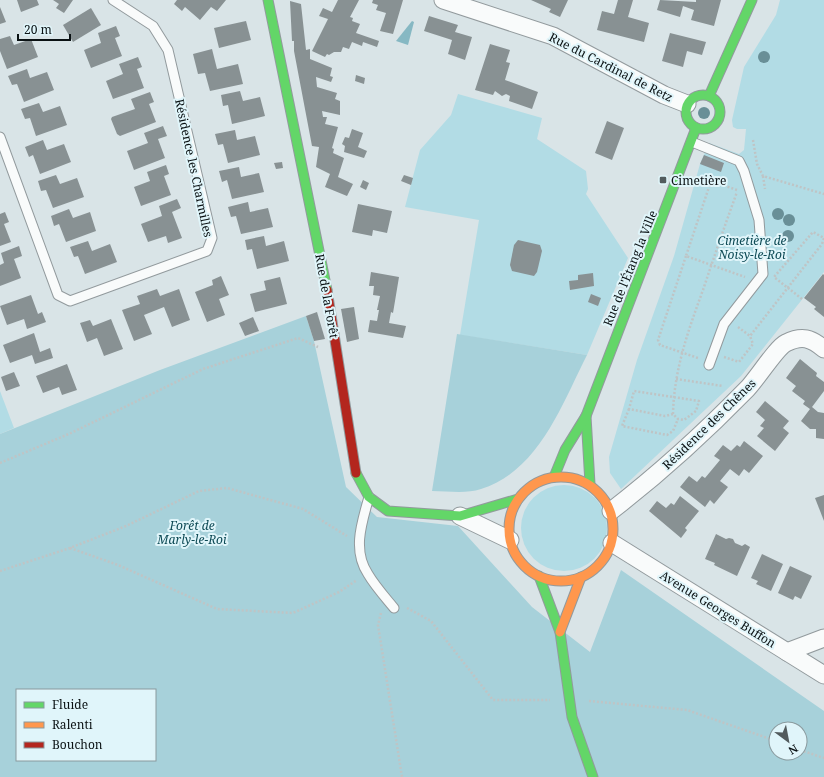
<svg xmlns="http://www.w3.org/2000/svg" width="824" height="777" viewBox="0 0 824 777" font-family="'Noto Serif',serif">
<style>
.green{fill:#b2dce5}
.forest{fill:#a7d1da;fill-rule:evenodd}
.water{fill:#86b8c3}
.building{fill:#889193}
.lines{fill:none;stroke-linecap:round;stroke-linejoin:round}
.lane-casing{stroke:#929a9d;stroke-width:11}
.street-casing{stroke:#929a9d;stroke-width:19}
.fast-casing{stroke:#929a9d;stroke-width:11}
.slow-casing{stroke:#929a9d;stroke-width:11}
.jam-casing{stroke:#929a9d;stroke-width:11}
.path{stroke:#bfc4c5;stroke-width:2.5;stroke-dasharray:2 2;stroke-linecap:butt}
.lane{stroke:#f9fbfb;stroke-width:9}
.street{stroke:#f9fbfb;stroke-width:17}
.fast{stroke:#63d668;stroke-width:9}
.slow{stroke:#ff974d;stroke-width:9}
.jam{stroke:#b3261e;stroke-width:9}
.tree{fill:#698f97}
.poi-dot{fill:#525b5d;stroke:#e0f5fa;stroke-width:1.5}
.labels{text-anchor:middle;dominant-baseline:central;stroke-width:4;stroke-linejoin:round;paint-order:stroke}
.street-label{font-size:12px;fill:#0a1113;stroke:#e0f5fa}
.poi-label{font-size:12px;fill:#0a1113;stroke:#e0f5fa;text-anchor:start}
.park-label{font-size:12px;font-style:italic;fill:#0d4a55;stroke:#e0f5fa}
</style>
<rect width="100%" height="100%" fill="#d9e4e7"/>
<g class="green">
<path d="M780 0H824V272L741 376 621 489 610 473 609 457 637 360 674 256 700 164 709 143 739 154 744 150 746 129H737L733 127 732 120 744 67 776 15Z"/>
<path d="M458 94 542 118 537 139 586 171 588 189 586 194 628 258 587 355 460 335 479 220 405 207 420 150 451 115Z"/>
<path d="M0 391 14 428 0 434Z"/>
<circle cx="564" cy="528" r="43"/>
</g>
<g class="forest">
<path d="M306 316 314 341 346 487 377 517 458 526 532 607 590 652 621 570 824 711V777H0V434L160 370ZM17 690H155V760H17ZM776 729H800V753H776Z"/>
<path d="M457 334 587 355C562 404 539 471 481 489 466 494 448 491 432 491Z"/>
</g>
<path class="water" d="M412 21 414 22 408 45 396 41Z"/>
<g class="building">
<path d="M17 0H37L39 5 21 12Z"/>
<path d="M53 0H73L64 13 56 8 59 4Z"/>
<path d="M177 0H226L217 11 211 7 200 20 185 7 182 11 174 4Z"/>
<path d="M338 0H359L350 17 353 18 352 21 360 24 356 33 379 41 377 47 363 42 362 46 352 42 349 49 343 47 341 52H334L329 55 327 54 325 57 312 51 328 19 319 16 323 8 332 12Z"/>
<path d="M373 0H403L393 34 380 31 386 13 376 10 378 5 372 3Z"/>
<path d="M531 0H568L560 17 549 12 551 9Z"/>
<path d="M618 0H633L628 17 649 23 644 42 597 30 602 11 614 14Z"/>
<path d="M660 0 696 2V0H721L714 26 691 20 694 10 683 6 680 17 657 10Z"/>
<path d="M290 1 301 4 306 50 310 49V59L332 68 330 76 333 77 331 82 316 77 317 87 337 93 335 99 340 101V115L322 111 323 117H327L325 124 338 127 332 148 334 149 333 153 344 158 338 177 353 184 347 196 325 187 330 174 316 167 319 147 312 146 294 51V41H292Z"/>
<path d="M0 7 6 22 0 24Z"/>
<path d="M91 8 101 25 73 42 63 25Z"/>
<path d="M429 16 458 25 455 32 472 37 465 60 448 54 452 40 424 31Z"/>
<path d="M246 21 251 40 219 48 214 28Z"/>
<path d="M116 26 120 36 115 38 122 56 91 68 84 50 101 43 98 33Z"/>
<path d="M670 33 706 42 702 55 687 51 683 67 662 61Z"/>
<path d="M10 36 14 45 31 39 38 57 7 69 0 51V39Z"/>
<path d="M490 44 510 50 506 62 510 63 505 80 538 92 532 109 509 101 510 96 506 94 502 96 495 91 493 95 475 90Z"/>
<path d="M212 49 217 69 238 64 243 84 210 91 205 73 198 74 193 54Z"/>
<path d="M138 57 142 67 137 69 144 88 113 99 106 81 123 74 119 64Z"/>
<path d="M27 69 30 78 47 72 54 90 24 102 17 84 12 85 8 76Z"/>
<path d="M356 75 365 78 364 84 355 81Z"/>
<path d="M240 91 243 101 260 97 265 116 232 124 228 105 223 106 221 95Z"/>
<path d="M150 92 154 102 149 104 156 122 120 136 117 134 111 119 112 117 135 109 131 99Z"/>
<path d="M39 103 43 112 60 106 67 125 36 136 30 118 25 119 21 109Z"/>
<path d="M607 121 624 128 612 160 595 153Z"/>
<path d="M163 126 167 136 158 139 165 158 134 170 127 151 148 143 144 133Z"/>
<path d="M352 129 363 133 358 147 367 151 364 158 344 152 345 146 342 144 345 137 349 138Z"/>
<path d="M235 130 237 140 255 136 260 155 228 163 223 144 218 145 215 134Z"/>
<path d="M43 140 47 150 64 144 71 162 40 174 33 155 29 157 25 147Z"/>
<path d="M704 155 724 163 721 172 700 164Z"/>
<path d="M282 162 283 168 276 169 274 163Z"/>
<path d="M166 165 169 174 164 176 171 195 141 206 134 187 150 181 147 172Z"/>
<path d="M239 167 241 177 259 173 264 192 232 199 227 180 222 182 219 171Z"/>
<path d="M56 175 60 184 77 178 84 197 53 208 46 190 41 191 38 181Z"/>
<path d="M404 175 413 178 411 185 401 181Z"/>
<path d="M363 180 369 183 366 190 360 187Z"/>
<path d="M177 199 181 208 172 212 182 238 168 243 166 236 148 242 141 224 162 216 159 206Z"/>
<path d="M248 202 250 212 268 208 273 227 241 234 236 216 231 217 228 207Z"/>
<path d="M358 204 392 211 387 233 373 230 372 236 352 232Z"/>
<path d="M69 209 73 218 90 212 96 231 66 242 59 224 54 226 51 216Z"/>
<path d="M5 212 9 222 4 224 11 242 0 246V214Z"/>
<path d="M264 236 266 246 284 241 289 261 257 269 252 249 247 250 245 240Z"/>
<path d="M518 240 540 245 542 251 537 272 534 276 512 271 510 265 514 245Z"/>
<path d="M88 241 92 251 110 244 117 262 85 274 78 256 74 257 70 247Z"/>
<path d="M19 246 22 256 14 259 21 278 0 286V265L4 263 1 253Z"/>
<path d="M371 272 399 277 393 313 391 312 389 323 406 326 403 338 368 332 370 320 377 321 379 310H377L380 296 373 295 374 286H369Z"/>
<path d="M593 273 594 286 570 290 569 281 578 280V275Z"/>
<path d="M823 274 824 275V317L814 309 816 307 804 298Z"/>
<path d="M221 276 229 295 219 299 225 315 207 322 195 292 213 285 212 280Z"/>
<path d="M280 277 287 304 255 312 250 294 266 290 264 281Z"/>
<path d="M157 289 160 296 179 289 190 320 172 327 164 307 144 315 152 334 134 341 122 310 140 304 137 296Z"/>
<path d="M591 294 601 298 598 306 588 302Z"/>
<path d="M31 295 38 314 42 312 46 322 27 329 24 319 7 325 0 306Z"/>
<path d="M354 307 359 339 347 342 341 309Z"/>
<path d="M317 312 325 339 314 341 306 316Z"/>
<path d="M253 317 259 331 245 336 239 323Z"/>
<path d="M111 319 123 349 104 356 97 338 87 342 80 323 90 320 93 326Z"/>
<path d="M34 333 40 352 50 348 53 358 35 364 32 355 10 363 3 345Z"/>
<path d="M800 359 817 373 816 376 824 382V391L812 407 818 412 824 413V439L816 438V429H810L801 421 810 409 803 404 805 401 792 391 796 386 786 378Z"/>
<path d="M67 364 77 390 62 395 59 387 43 393 36 376Z"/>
<path d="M14 372 20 386 6 391 1 377Z"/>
<path d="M765 401 789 421 783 428 789 433 775 451 757 436 764 428 760 426 765 420 756 412Z"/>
<path d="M744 441 763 456 749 473 744 469 739 476 730 469 720 481 728 487 714 504 710 500 705 507 680 487 689 476 697 482 702 476 705 478 720 460 714 456 723 445 731 451 737 445 740 447Z"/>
<path d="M824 495V521L815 498Z"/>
<path d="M680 496 699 511 685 528 687 530 681 538 649 511 657 501 666 508 671 503 674 505Z"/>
<path d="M716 534 726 539 729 538 733 539 735 543 742 546 745 544 750 547 737 576 714 565 715 563 705 559Z"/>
<path d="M762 554 783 564 771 591 756 584 758 581 751 578Z"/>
<path d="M790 566 812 576 801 599 795 596 793 600 778 593Z"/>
</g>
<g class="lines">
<g class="lane-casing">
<g id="lane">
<path d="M0 137 58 295 70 301 207 251 212 238 168 50 153 26 113 0"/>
<path d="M692 142 739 161 744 171 759 220 763 274 724 324 709 365"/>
<path d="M369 497C362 522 352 550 368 574 375 586 385 597 394 608"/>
</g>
</g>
<g class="street-casing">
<g id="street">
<path d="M443 0 553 36 664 95 687 104"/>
<path d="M611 511C659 474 704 433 747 389 756 380 777 347 786 343 802 335 811 338 824 349"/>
<path d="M460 516 510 540"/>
<path d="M612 543 824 675"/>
<path d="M787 652 824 638"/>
</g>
</g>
<g class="fast-casing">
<g id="fast">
<path d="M268 0 327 290"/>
<circle cx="703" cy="112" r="17"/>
<path d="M709 96 752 0"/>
<path d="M586 416 590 484"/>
<path d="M356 473 369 497 388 511 460 516 518 499"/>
<path d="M554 477 565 450 586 416 696 128"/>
<path d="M539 576 560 632 572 717 593 777"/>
</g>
</g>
<g class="slow-casing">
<g id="slow">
<circle cx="561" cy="529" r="52"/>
<path d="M560 632 581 577"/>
</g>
</g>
<g class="jam-casing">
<path id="jam" d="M327 290 356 473"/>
</g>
<g class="path">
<path d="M753 140 757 164 763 176 824 194"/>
<path d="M763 176 765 189"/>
<path d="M737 190 711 181 686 256 745 277"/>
<path d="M686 256 658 340 660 345 698 358"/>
<path d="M802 299 774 277 813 232 824 238"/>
<path d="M738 327 750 336 822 244 824 238"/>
<path d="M724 357 739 362 753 344 750 336"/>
<path d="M676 379 723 386"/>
<path d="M629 409 622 426 667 435 673 431 678 419"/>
<path d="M673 414 665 416 629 409 634 391 699 401 696 411 684 420 678 419 673 414C674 370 688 331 703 290 714 257 725 225 737 192"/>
<path d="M0 463 71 433 203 369 298 338 318 347"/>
<path d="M70 548 118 565 217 609 293 613 339 592 357 580"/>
<path d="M0 571 70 548 126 526 199 491 227 488 303 509 347 536"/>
<path d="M407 608 431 621 493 700H550"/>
<path d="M381 613 378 625 402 777"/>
<path d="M589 701 687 710 776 741"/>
<path d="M800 750 824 758"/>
</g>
<use href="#lane" class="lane"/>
<use href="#street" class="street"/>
<use href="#fast" class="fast"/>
<use href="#slow" class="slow"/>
<use href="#jam" class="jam"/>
</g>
<g class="tree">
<circle cx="764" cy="57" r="6"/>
<circle cx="704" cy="113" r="6"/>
<circle cx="778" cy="214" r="6"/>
<circle cx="789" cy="220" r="6"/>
<circle cx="788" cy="236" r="6"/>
</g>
<rect class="poi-dot" x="659" y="176" width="8" height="8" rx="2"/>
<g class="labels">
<g class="street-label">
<text transform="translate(611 67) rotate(27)">Rue du Cardinal de Retz</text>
<text transform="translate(194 168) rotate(78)">Résidence les Charmilles</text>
<text transform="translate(630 268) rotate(-68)">Rue de l'Étang la Ville</text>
<text transform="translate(327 296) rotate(80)">Rue de la Forêt</text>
<text transform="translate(709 424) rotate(-44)">Résidence des Chênes</text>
<text transform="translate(718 609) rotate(32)">Avenue Georges Buffon</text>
</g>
<g class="poi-label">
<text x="671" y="180">Cimetière</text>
</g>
<g class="park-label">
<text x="752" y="240">Cimetière de<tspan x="752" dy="14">Noisy-le-Roi</tspan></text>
<text x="192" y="525">Forêt de<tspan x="192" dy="14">Marly-le-Roi</tspan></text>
</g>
</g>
<rect x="16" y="689" width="140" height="72" fill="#e0f5fa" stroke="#8a9a9e"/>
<rect x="24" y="702" width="20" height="6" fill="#63d668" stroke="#8a9a9e"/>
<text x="52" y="709" font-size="12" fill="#0a1113">Fluide</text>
<rect x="24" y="722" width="20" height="6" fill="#ff974d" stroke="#8a9a9e"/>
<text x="52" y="729" font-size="12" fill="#0a1113">Ralenti</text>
<rect x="24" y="742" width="20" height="6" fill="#b3261e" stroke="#8a9a9e"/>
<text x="52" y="749" font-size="12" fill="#0a1113">Bouchon</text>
<g transform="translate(788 741) rotate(148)"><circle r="19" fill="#e0f5fa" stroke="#8a9a9e"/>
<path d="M0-3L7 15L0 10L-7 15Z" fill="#525b5d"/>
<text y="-6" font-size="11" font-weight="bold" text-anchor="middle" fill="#0a1113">N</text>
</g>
<path d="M18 34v6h52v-6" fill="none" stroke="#0a1113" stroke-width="2"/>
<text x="24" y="34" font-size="12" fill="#0a1113" stroke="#e0f5fa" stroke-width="3" paint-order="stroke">20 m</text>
</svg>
